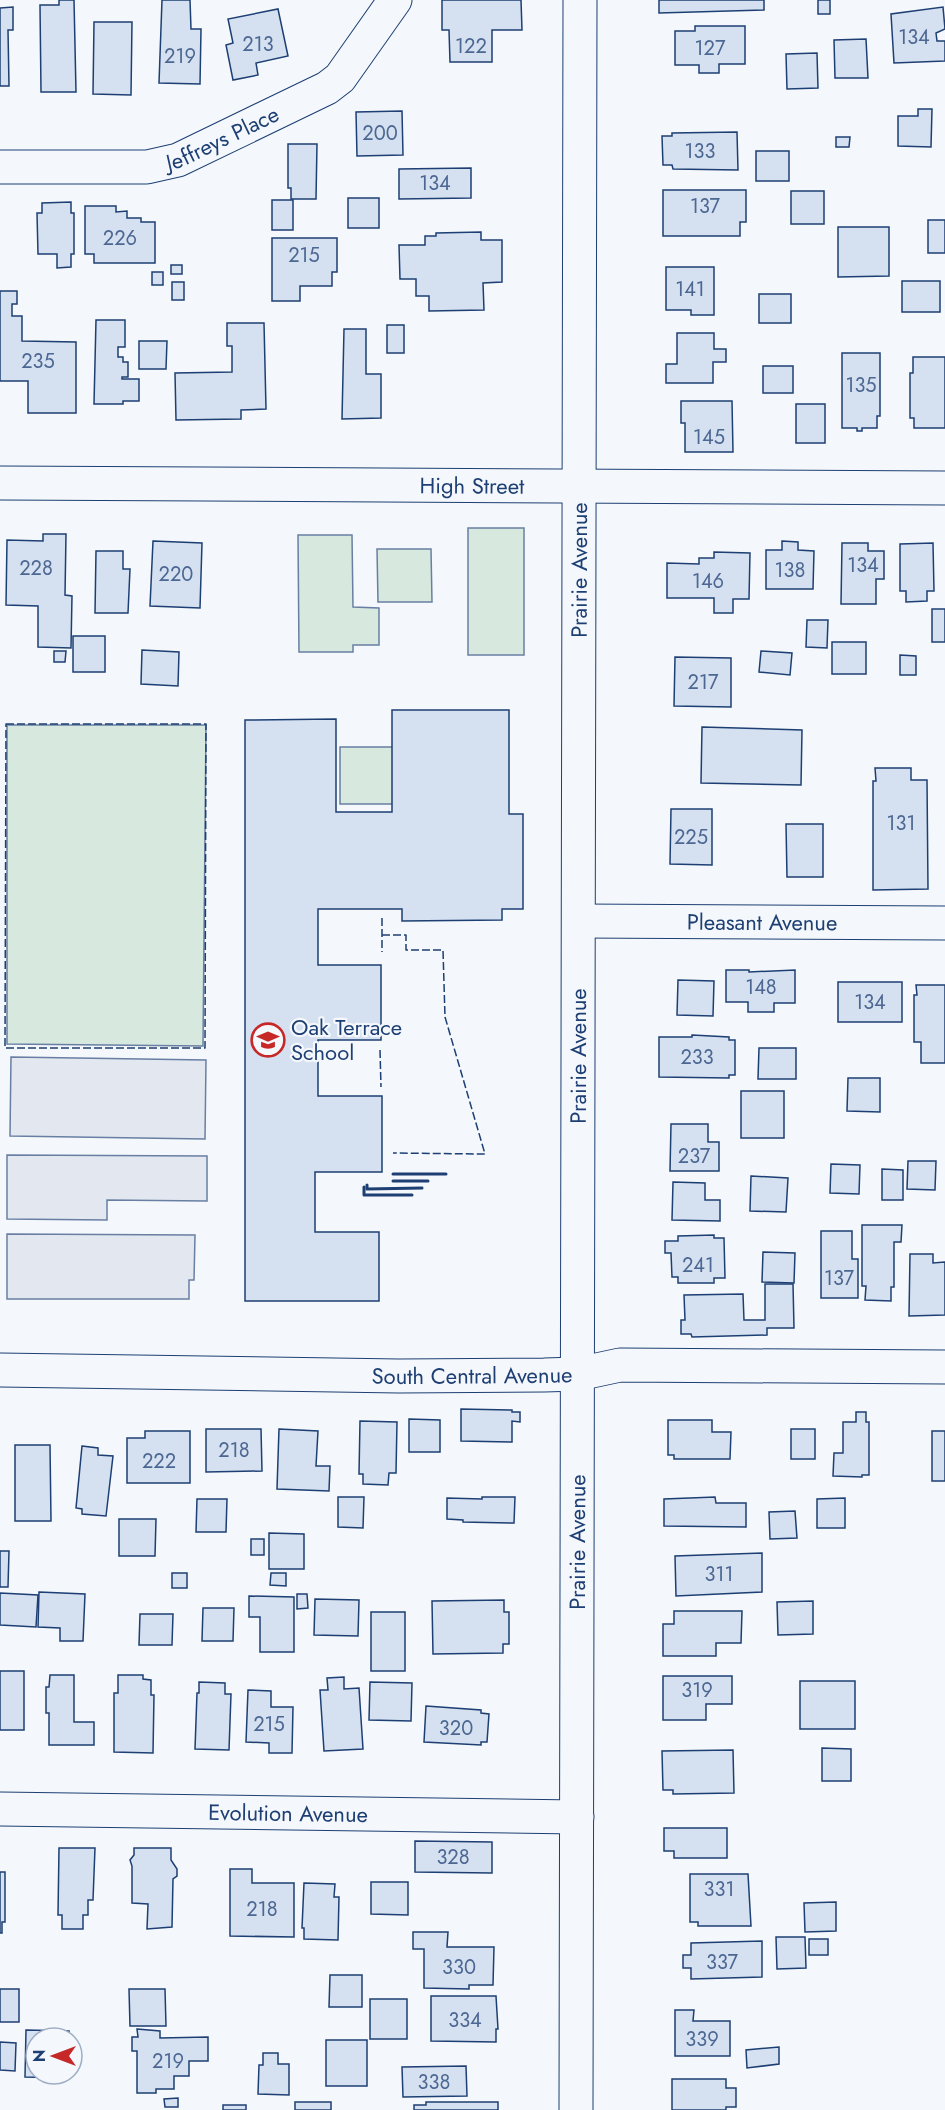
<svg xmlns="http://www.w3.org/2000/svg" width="945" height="2110" viewBox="0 0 945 2110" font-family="Jost,sans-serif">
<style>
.green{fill:#d7e8df;stroke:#687fa3;stroke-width:1.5}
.parking{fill:#e3e8f0;stroke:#687fa3;stroke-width:1.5}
.building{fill:#d5e0f0;stroke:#1d3f73;stroke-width:1.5}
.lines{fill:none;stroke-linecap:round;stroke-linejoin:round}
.minor-casing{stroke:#1d3f73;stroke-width:35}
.major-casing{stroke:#1d3f73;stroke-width:35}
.minor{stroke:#f4f7fb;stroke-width:33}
.major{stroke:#f4f7fb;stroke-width:33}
.fence{stroke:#1d3f73;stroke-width:1.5;stroke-dasharray:8 3;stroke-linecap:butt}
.wall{stroke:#1d3f73;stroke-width:3}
.labels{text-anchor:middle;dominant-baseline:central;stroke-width:4.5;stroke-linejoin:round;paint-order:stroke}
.number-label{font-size:20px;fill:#4b6792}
.street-label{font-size:22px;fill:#1d3f73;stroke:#f4f7fb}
.poi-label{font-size:22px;fill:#1d3f73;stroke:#f4f7fb;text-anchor:start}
</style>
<rect width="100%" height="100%" fill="#f4f7fb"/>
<g class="green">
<rect x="468" y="528" width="56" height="127"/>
<path d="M298 535H352L353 607 379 608V645H353V652H299Z"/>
<path d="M377 549H431L432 602H378Z"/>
<path d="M7 725H206L203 1046 7 1044Z"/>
<path d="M340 747H395L394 804H340Z"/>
</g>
<g class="parking">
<path d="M11 1057 206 1060 205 1139 10 1136Z"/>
<path d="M7 1155 207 1156V1201L107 1200V1220L7 1219Z"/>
<path d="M7 1234 195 1235 194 1280H189V1299H7Z"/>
</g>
<g class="building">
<path d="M59 0H74L76 92H41L40 5H59Z"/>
<path d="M162 0H190L191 29H201L200 84 159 83Z"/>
<path d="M442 0H521L522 30H492V62H450L449 30H442Z"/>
<path d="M659 0H764V10L659 13Z"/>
<rect x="818" y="0" width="12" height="14"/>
<path d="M13 7V30H8L9 86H0V8Z"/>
<path d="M943 7 945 29 936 33 937 41H945V61L894 63 891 14Z"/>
<path d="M278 9 288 56 256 63 258 75 233 80 226 45 233 43 228 19Z"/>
<path d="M94 22H132L131 95 93 94Z"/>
<path d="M695 26H745V64H719V73H699V65H675V31H695Z"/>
<path d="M866 39 868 78H835L834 40Z"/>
<path d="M817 53 818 88 787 89 786 54Z"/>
<path d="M918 109H932L931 147 898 146V116H918Z"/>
<path d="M402 111 403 155 357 156 356 112Z"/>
<path d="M737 132 738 170 673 169 672 165H663L662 136H672V133Z"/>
<path d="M836 137H850L849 147H836Z"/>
<path d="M288 144H317L316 199H291V188H288Z"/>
<rect x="756" y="151" width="33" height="30"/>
<path d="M471 168V198L399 199V169Z"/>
<path d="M663 190H746V222H740V236H663Z"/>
<rect x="791" y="191" width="33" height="33"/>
<rect x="348" y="198" width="31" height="30"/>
<rect x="272" y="200" width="21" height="30"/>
<path d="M71 202V213H74V254H71V267L57 268V254H38L37 213H42V203Z"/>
<path d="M85 206H116V212L127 211V218H141V222H155V263H94V254H85Z"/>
<rect x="928" y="220" width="17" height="33"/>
<path d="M838 227H889V276L838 277Z"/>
<path d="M481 232V240H502V282L483 283 484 310 429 311V296H416V279H400L399 245H425V236H436V233Z"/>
<path d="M272 238H337V272H332V286H300V301H272Z"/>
<rect x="171" y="265" width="11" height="9"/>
<path d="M666 267H714V315H691V310H666Z"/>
<rect x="152" y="272" width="11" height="13"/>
<rect x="902" y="281" width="38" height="31"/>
<rect x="172" y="282" width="12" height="18"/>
<path d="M0 291H17V304H12V316H22V341L76 342V413H28V381H0Z"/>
<rect x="759" y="294" width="32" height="29"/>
<path d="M96 320H125V347H118V357H123V362H128V377H122V379H139V401H123V404H94Z"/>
<path d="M227 323H264L266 409 241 410V419L176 420 175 373 232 372V346H227Z"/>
<rect x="387" y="325" width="17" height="28"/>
<path d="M344 329H366V374H381V418L342 419Z"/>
<path d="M677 333H714V349H726V362H713V383H666V364H677Z"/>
<path d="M139 341H167L166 369H139Z"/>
<path d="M842 353H880V416H877V428H862V431H857V428H842Z"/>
<path d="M913 357H945V428H914V418H910V373H913Z"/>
<rect x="763" y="366" width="30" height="27"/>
<path d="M681 401H732L733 452H685V423H681Z"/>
<rect x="796" y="404" width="29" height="39"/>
<path d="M43 534H66L65 595 72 596 71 648 38 647V606L6 605 7 540 43 541Z"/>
<path d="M153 541 202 543 200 608 150 606Z"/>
<path d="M782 541 798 542V550L814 551 813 589H766V550H782Z"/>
<path d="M842 543H868V551H884V579H876V604H841Z"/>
<path d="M933 543 934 591H927V601L906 602V591H900V544Z"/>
<path d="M96 551H123V569H130L128 613H95Z"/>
<path d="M714 552 750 553 749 599H733V613H714V598H667V563L699 564V558H714Z"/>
<rect x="932" y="609" width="13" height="33"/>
<path d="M807 620H828L827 648 806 647Z"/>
<rect x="73" y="636" width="32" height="36"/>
<rect x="832" y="642" width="34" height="32"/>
<path d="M142 650 179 652 178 686 141 684Z"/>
<path d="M54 651H66L65 662H54Z"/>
<path d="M761 651 792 653 790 675 759 672Z"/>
<path d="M900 655 916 656V675H900Z"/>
<path d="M675 657 731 658V707L674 706Z"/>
<path d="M392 710H509V814H523V909H502V920L402 921V909H318V965H381V1040H318V1096H382V1172H315V1232H379V1301H245V720L336 719V812H392Z"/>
<path d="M702 727 802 730 801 785 701 783Z"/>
<path d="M875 768H911V780H927L928 889 873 890V781H876Z"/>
<path d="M671 809H712V865L670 864Z"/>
<path d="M786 824H823V877H787Z"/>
<path d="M726 970H749V972L795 970V1003H774V1012H748V1002H726Z"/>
<path d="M678 980 714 981 713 1016 677 1015Z"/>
<rect x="838" y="982" width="64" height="40"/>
<path d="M916 985H945V1063H921V1042H914V995H917Z"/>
<path d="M692 1035 729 1037V1040H735V1075H729V1078L659 1077V1037H692Z"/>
<path d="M759 1048H796V1079H758Z"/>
<path d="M848 1078H880V1112L847 1111Z"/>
<rect x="741" y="1091" width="43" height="47"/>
<path d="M671 1124H708V1142H719V1171H670Z"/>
<path d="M908 1161H936L935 1190 907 1189Z"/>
<path d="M831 1164 860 1165 859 1194 830 1193Z"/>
<path d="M882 1169 903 1170V1200H882Z"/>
<path d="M751 1176 788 1178 786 1212 750 1211Z"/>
<path d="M673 1182 705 1183V1200H720V1221L672 1220Z"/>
<path d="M862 1225H902L901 1242H894V1287H891V1301L865 1300 866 1286H862Z"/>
<path d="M821 1231H852V1259H858V1298H821Z"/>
<path d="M714 1235V1238H724L725 1278H714V1283H678V1277H672L671 1253H665V1241H678V1236Z"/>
<path d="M763 1252 795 1253 794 1283 762 1282Z"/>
<path d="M910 1254H933V1263L945 1262V1315L909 1316Z"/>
<path d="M765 1284H793L794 1328H767V1335L692 1337 691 1334H681V1320H685L684 1295 743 1294 744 1320H765Z"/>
<path d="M461 1409 512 1410V1412H520V1422L512 1421V1442L461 1441Z"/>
<path d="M856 1412H866V1422H869V1475H862V1477L833 1476 834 1453H843V1422H856Z"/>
<path d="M409 1419 440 1420V1452H409Z"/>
<path d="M668 1420H712V1432H731L730 1459H674V1455H668Z"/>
<path d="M360 1421 397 1422 396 1473H389L388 1485 363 1484V1474H359Z"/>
<path d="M206 1429H261L262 1471 206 1472Z"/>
<path d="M279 1429 318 1431 316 1466H330L329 1491 277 1489Z"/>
<rect x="791" y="1429" width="24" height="30"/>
<path d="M145 1431H190V1483H127V1438H145Z"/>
<rect x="932" y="1431" width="13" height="50"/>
<path d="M15 1445H50L51 1521H15Z"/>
<path d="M82 1446 98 1448V1455L113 1456 106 1516 82 1514V1509L76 1508Z"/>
<path d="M338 1497H364L363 1528 338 1527Z"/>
<path d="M482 1497H515L514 1523 463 1522V1520L447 1519V1498L482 1499Z"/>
<path d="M715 1497 716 1503H746V1527L664 1526V1499Z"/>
<path d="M845 1498V1528H817V1499Z"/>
<path d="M197 1499H227L226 1532H196Z"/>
<path d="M795 1511 797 1538 770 1539 769 1512Z"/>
<path d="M119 1519H156L155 1556H119Z"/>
<path d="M269 1533 304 1534V1569H269Z"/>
<rect x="251" y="1539" width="13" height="16"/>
<path d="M0 1551H9L8 1587H0Z"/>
<path d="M762 1553V1592L676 1596 675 1556Z"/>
<rect x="172" y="1573" width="15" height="15"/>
<path d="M271 1573H286V1586L270 1585Z"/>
<path d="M39 1592 85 1594 83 1641H60V1628L38 1627Z"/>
<path d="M0 1593 38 1595 36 1627 0 1625Z"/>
<path d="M297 1594H307L308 1608 297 1609Z"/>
<path d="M249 1596 294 1597V1652H260V1617H249Z"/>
<path d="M315 1599 359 1600 358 1636 314 1635Z"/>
<path d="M504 1600V1612H509V1644H503V1653L433 1654 432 1601Z"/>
<path d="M813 1601V1634L778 1635 777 1602Z"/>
<path d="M203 1608H234L233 1641H202Z"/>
<path d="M674 1611H742L741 1643H716V1656H663V1624H674Z"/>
<rect x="371" y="1612" width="34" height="59"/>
<path d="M140 1614H173L172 1645H139Z"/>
<rect x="0" y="1671" width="24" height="59"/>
<path d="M50 1675H74V1722H94V1745H49V1713H46V1687H49Z"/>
<path d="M118 1675H143V1679L151 1680V1695H154L153 1753 114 1752V1693H118Z"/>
<path d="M663 1676H732V1704H706V1720H663Z"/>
<path d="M344 1677V1689L359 1688 363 1749 324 1751 320 1690H328L327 1678Z"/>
<rect x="800" y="1681" width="55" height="48"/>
<path d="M199 1682 225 1683V1694H231L229 1750 195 1749 197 1693H199Z"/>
<path d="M370 1682 412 1683 411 1721 369 1720Z"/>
<path d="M248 1690 271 1691V1707H293L292 1753H269V1743L246 1742Z"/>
<path d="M426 1706 481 1710V1713L489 1714 487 1742H481V1745L424 1742Z"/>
<path d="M822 1748 851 1749V1781H822Z"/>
<path d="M733 1750 734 1793 673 1794V1790H663L662 1751Z"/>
<path d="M664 1828H727V1858H674V1851H664Z"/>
<path d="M415 1841 492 1842V1873L415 1872Z"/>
<path d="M59 1848H95L93 1900H88V1915H83V1929H62V1915H58Z"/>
<path d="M134 1848H171V1860L177 1869V1876L173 1879 172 1927 147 1929 148 1904 132 1903V1866L130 1860 134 1855Z"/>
<path d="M230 1869H252V1883H294V1937L230 1936Z"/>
<path d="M0 1872H5V1922H2V1933H0Z"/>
<path d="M690 1874H748L751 1926H698V1922H690Z"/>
<path d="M371 1882H408V1915L371 1914Z"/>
<path d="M304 1883 335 1884 334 1897H339L338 1940 304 1939V1928H302Z"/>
<path d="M836 1902V1931L805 1932 804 1903Z"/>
<path d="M413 1932H448L447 1947H494L493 1985H469V1989L424 1988V1949H413Z"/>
<path d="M776 1937H805L806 1968 777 1969Z"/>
<rect x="809" y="1939" width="19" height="16"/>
<path d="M762 1941V1977L691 1979V1968H683V1955H691V1943Z"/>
<path d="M330 1975H362V2007H329Z"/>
<rect x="0" y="1989" width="19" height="33"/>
<path d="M129 1989H165L166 2026H130Z"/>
<path d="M431 1996H496L498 2029H496V2042L431 2041Z"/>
<rect x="370" y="1999" width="37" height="40"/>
<path d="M675 2010H694L693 2021H730V2056H675Z"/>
<path d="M137 2029 160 2031V2038L208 2037V2061H189V2076H174V2089H156V2093H137V2051H132V2037H138Z"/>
<path d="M26 2030 69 2031V2038H36V2074H68V2078L25 2077Z"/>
<rect x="326" y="2040" width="41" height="46"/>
<path d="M0 2042 16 2043 15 2071 0 2070Z"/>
<path d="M779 2047V2064L747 2068 746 2050Z"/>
<path d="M263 2053H278V2064H289V2095L258 2094 259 2065H263Z"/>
<path d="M466 2066 467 2096 403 2097 402 2067Z"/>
<path d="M672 2079H726V2088H736V2107H726V2110H672Z"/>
<path d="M178 2098V2107H165L164 2099Z"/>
<rect x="295" y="2102" width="36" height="8"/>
<path d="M426 2102H498V2110H414V2105H426Z"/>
<rect x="223" y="2105" width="23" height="5"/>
</g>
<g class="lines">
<g class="minor-casing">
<g id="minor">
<path id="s1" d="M0 167H147L178 160 327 88 340 78 395 0"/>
<path id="s2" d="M0 483 945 488"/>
<path id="s3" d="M579 921 945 923"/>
<path id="s4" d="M0 1370 399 1376 544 1375 578 1374 620 1365 945 1367"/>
<path id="s5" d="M0 1809 577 1817"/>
</g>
</g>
<g class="major-casing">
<g id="major">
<path id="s6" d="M576 2110 580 0"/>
</g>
</g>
<use href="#minor" class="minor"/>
<use href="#major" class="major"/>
<g class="fence">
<path d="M6 724H206L205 1048H5Z"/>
<path d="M382 918V952"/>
<path d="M382 935H406V950H443L445 1017 485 1154 393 1153"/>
<path d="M380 1050 381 1087"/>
</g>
<g class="wall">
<path d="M393 1174H446"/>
<path d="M393 1181H428"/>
<path d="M367 1185V1189L422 1188"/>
<path d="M364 1187V1195H412"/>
</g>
</g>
<defs>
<g id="school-ring" transform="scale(1.725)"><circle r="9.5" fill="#f4f7fb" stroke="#c62828" stroke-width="1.5"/><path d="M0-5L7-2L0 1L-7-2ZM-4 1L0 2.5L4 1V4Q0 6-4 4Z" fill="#c62828"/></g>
</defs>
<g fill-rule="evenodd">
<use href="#school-ring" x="268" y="1040"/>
</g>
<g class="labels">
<g class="number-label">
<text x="914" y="37">134</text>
<text x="258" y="44">213</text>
<text x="471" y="46">122</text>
<text x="710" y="48">127</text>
<text x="180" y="56">219</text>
<text x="380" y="133">200</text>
<text x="700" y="151">133</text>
<text x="435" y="183">134</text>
<text x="705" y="206">137</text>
<text x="120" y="238">226</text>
<text x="304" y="255">215</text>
<text x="690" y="289">141</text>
<text x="38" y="361">235</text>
<text x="861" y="385">135</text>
<text x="709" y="437">145</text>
<text x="863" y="565">134</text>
<text x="36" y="568">228</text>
<text x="790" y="570">138</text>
<text x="176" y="574">220</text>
<text x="708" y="581">146</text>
<text x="703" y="682">217</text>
<text x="901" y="823">131</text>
<text x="691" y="837">225</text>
<text x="761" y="987">148</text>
<text x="870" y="1002">134</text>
<text x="697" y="1057">233</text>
<text x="694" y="1156">237</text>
<text x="698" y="1265">241</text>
<text x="839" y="1278">137</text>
<text x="234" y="1450">218</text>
<text x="159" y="1461">222</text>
<text x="719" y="1574">311</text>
<text x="697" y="1690">319</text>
<text x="269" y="1724">215</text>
<text x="456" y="1728">320</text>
<text x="453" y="1857">328</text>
<text x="719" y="1889">331</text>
<text x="262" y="1909">218</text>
<text x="722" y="1962">337</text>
<text x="459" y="1967">330</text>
<text x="465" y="2020">334</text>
<text x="702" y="2039">339</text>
<text x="168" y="2061">219</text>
<text x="434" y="2082">338</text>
</g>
<g class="street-label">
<text stroke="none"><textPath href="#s1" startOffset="228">Jeffreys Place</textPath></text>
<text stroke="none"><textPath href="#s2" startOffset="472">High Street</textPath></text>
<text stroke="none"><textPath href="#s6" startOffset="1540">Prairie Avenue</textPath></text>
<text stroke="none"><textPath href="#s3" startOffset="183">Pleasant Avenue</textPath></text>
<text stroke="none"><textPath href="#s6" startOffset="1054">Prairie Avenue</textPath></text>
<text stroke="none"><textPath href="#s4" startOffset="472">South Central Avenue</textPath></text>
<text stroke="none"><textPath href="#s6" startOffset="568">Prairie Avenue</textPath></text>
<text stroke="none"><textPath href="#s5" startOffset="288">Evolution Avenue</textPath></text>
</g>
<g class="poi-label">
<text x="291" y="1027">Oak Terrace<tspan x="291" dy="25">School</tspan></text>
</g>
</g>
<g transform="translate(54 2056) rotate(270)"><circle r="28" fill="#f4f7fb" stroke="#9eadc5" stroke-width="1.5"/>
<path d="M0-4.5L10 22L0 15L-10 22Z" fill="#c62828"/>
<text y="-9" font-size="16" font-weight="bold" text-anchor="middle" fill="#1d3f73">N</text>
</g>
</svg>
